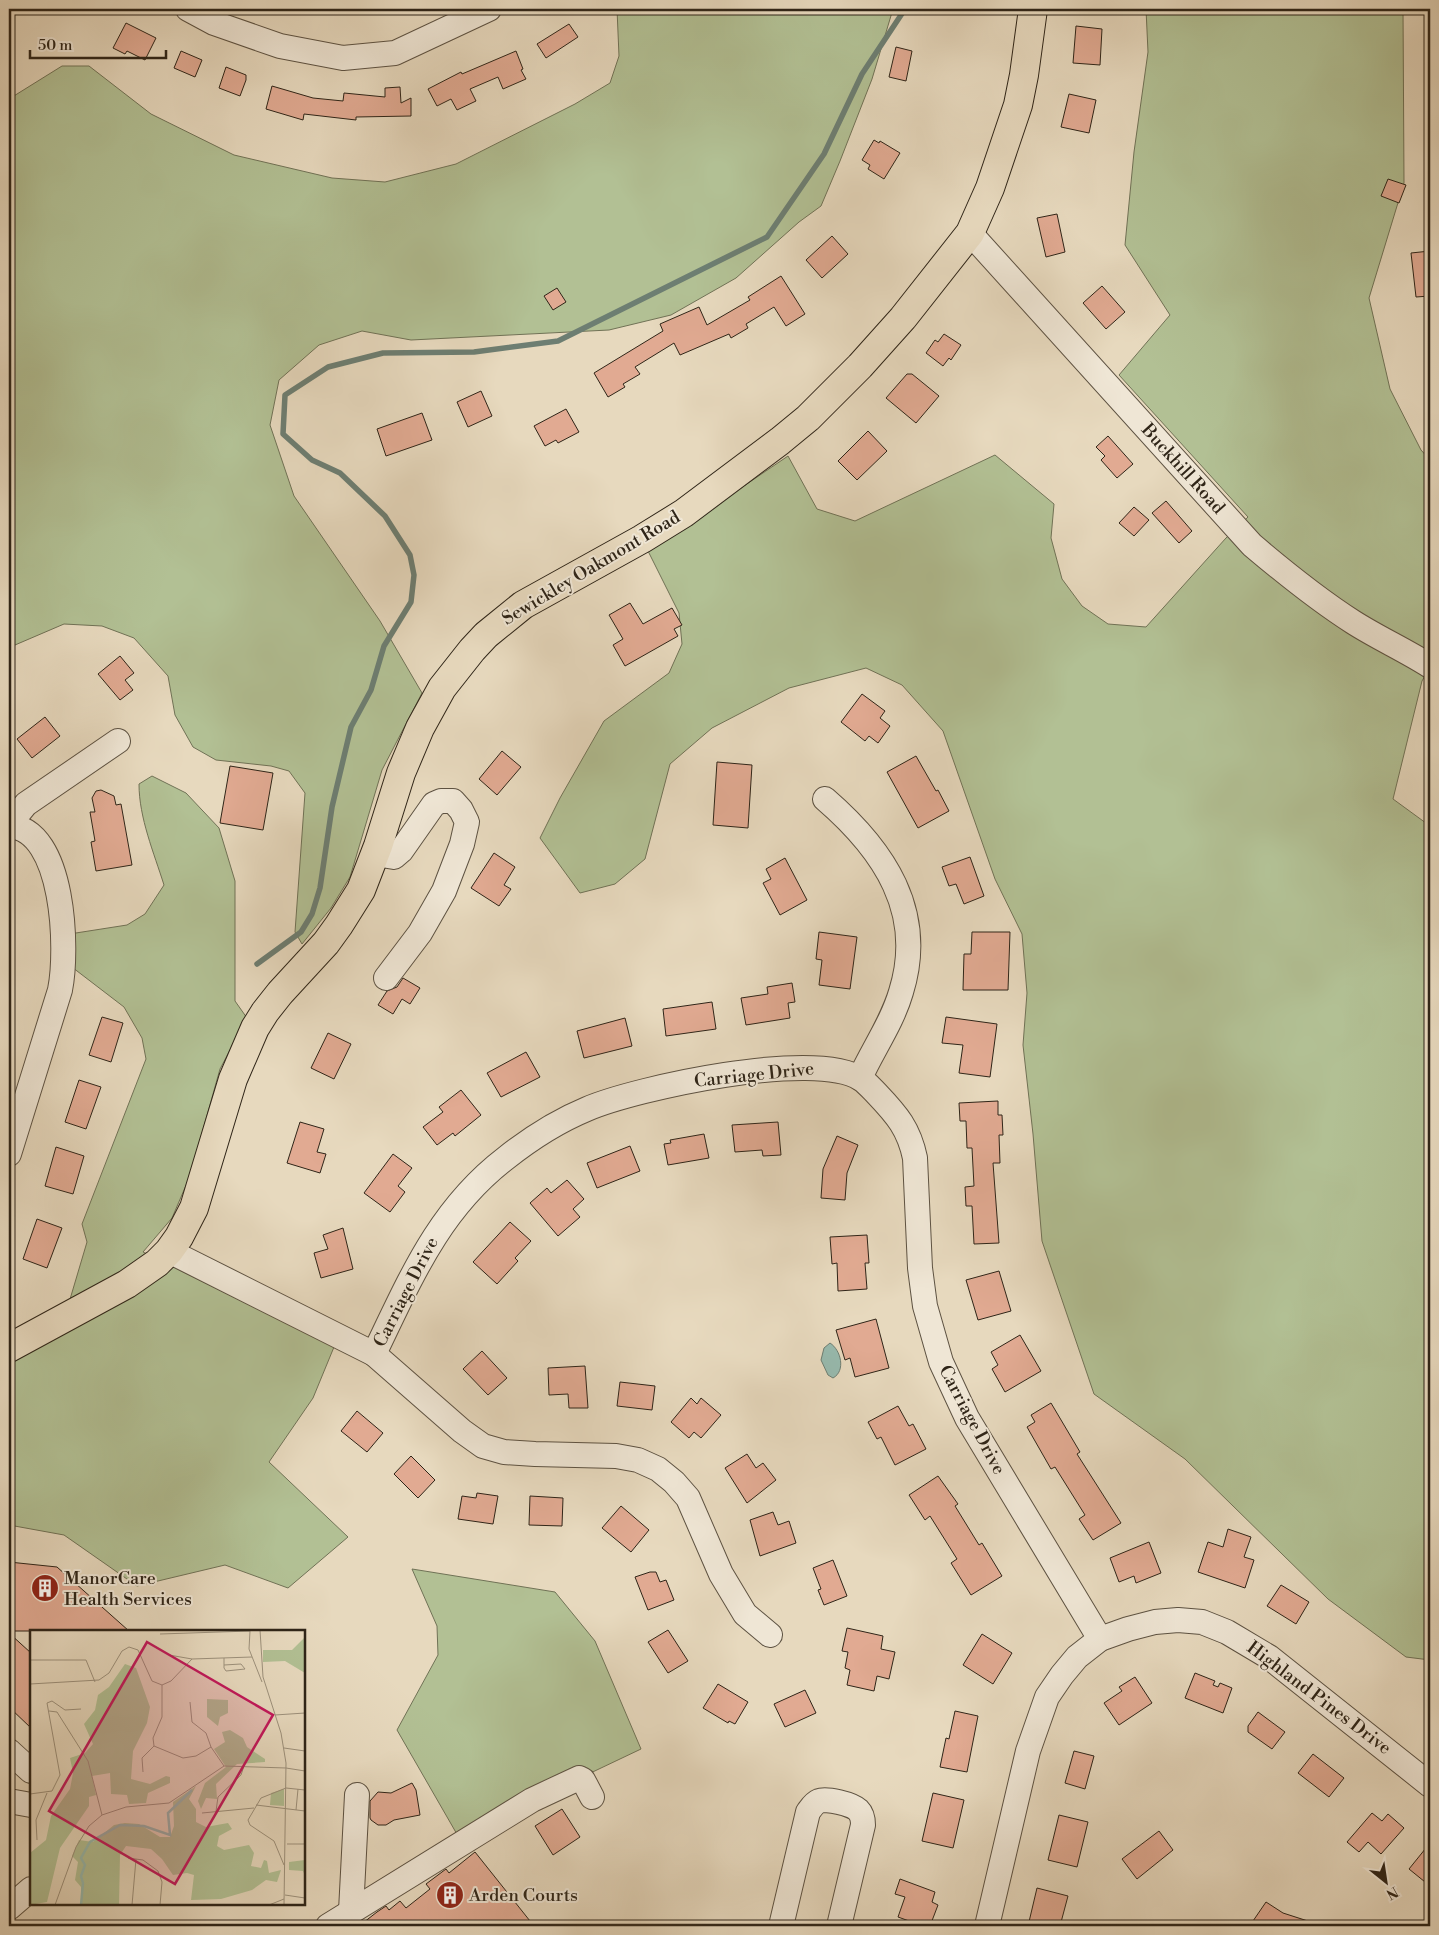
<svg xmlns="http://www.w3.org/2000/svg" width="1439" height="1935" viewBox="0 0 1439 1935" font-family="'Libre Bodoni',serif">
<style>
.green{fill:#b2c094;stroke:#707256}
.water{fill:#97baae;stroke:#6d7e72}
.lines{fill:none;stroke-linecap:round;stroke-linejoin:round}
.stream{stroke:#6d7e72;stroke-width:5.5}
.building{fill:#e1aa92;stroke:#2f2518}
.minor-casing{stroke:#5d5242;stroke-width:26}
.major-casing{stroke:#2f2518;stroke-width:30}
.minor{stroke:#efe6d5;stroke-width:24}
.major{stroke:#e7d9be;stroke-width:28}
.labels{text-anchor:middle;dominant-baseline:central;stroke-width:4;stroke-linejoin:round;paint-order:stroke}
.street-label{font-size:18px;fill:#2f2518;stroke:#efe6d5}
.poi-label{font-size:18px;fill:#2f2518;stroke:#efe6d5;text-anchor:start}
.inset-river{fill:none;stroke:#97baae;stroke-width:2.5}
.inset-road{fill:none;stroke:#9d917c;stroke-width:1}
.view{fill:#c2185b;fill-opacity:0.15;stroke:#c2185b;stroke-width:2.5}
.inset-edge{fill:none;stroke:#2f2518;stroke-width:2.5}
</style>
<rect width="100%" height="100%" fill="#e7d9be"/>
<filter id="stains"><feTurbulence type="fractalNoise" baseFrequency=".004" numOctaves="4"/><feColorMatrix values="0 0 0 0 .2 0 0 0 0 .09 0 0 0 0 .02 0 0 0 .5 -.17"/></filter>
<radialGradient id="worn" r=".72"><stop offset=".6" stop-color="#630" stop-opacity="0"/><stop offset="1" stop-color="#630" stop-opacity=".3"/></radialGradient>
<g class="green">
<path d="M617 9H893L872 79 840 161 821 206 799 222 736 278 671 315 609 330 411 340 362 331 319 345 279 380 270 425 294 496 380 621 422 693 382 770 350 877 331 908 302 944 295 932 305 793 289 771 271 766 216 760 193 747 175 715 168 676 134 638 102 626 64 624 15 645 9 652V99L62 66H89L151 114 234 155 332 178 385 182 456 164 575 104 610 83 619 56Z"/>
<path d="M1146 9H1403L1404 183 1369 298 1390 389 1421 450 1430 460V667L1422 681 1393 799 1430 826V1660L1406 1657 1328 1599 1185 1459 1094 1394 1042 1241 1033 1134 1023 1045 1027 993 1022 934 995 879 943 731 902 685 866 668 789 688 712 728 670 764 645 859 615 884 580 893 540 838 560 798 604 721 669 673 682 644 679 613 648 551 788 456 817 509 855 521 995 455 1054 504 1051 538 1062 579 1082 606 1108 624 1146 627 1226 538 1248 517 1119 375 1170 315 1125 245 1134 152 1148 52Z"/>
<path d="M152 776 186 793 219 828 235 881V1001L247 1018 220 1069 190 1176 172 1218 143 1252 334 1347 313 1398 269 1462 348 1537 288 1588 225 1565 137 1586 64 1535 9 1525V1360L60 1333 87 1242 82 1224 146 1059 142 1038 124 1007 64 961 63 935 127 925 145 914 164 885C154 853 139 818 139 784Z"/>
<path d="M412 1569 555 1592 595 1641 641 1749 458 1836 397 1730 438 1655 437 1626Z"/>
</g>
<path class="water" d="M830 1343C841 1350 846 1371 833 1378L828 1375 821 1360 824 1348Z"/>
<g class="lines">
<path class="stream" d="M257 964 301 932 312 914 320 888 332 807 351 727 371 690 384 646 411 602 414 575 410 555 385 516 340 473 312 460 283 434 285 395 328 367 383 353 474 352 558 341 767 237 824 154 862 74 905 9"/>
</g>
<g class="building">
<path d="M126 23 156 38 145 60 127 51 125 54 113 48Z"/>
<path d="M569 24 578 37 546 58 537 44Z"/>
<path d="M1076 26 1102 29 1100 65 1073 63Z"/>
<path d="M896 47 912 51 906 81 889 77Z"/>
<path d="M181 51 202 60 195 77 174 68Z"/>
<path d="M516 51 523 69 521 70 526 79 503 89 498 77 470 89 476 101 457 110 451 99 437 106 428 89 461 72 462 74Z"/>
<path d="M226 67 246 75V80L240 96 219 88Z"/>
<path d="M272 86 313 98 343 101 344 93 385 97V88L400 87 401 103 411 98V116L356 117V120L304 114 303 120 266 109Z"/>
<path d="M1069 94 1096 100 1089 133 1061 127Z"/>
<path d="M874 140 879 143 880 141 900 153 884 179 868 169 870 165 862 160Z"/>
<path d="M1388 179 1406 185 1399 203 1381 196Z"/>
<path d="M1057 214 1065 252 1046 257 1037 218Z"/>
<path d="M832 236 848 254 822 278 806 260Z"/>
<path d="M1430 251V296L1416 297 1411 253Z"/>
<path d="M781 276 805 314 786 326 774 307 746 324 748 328 731 338 729 334 680 355 674 343 635 367 640 374 623 384 625 387 608 397 594 373 663 331 660 324 699 307 707 325 750 300 748 297Z"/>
<path d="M1102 286 1125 312 1106 329 1083 303Z"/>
<path d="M557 288 566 302 553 310 544 296Z"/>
<path d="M944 334 961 345 951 360 949 358 943 366 926 353 935 340 938 342Z"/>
<path d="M907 374H912L939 396 916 423 886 398Z"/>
<path d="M481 391 492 416 468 427 457 402Z"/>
<path d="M566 409 579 432 558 443 556 440 545 446 534 426Z"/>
<path d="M422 413 432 440 386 456 377 429Z"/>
<path d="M868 431 887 451 857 480 838 461Z"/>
<path d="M1108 436 1133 464 1117 478 1101 460 1105 456 1096 447Z"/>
<path d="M1166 501 1192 531 1179 543 1152 513Z"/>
<path d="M1134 507 1149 520 1134 536 1119 523Z"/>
<path d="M630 603 643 624 672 608 682 625 674 629 678 636 625 666 613 645 623 639 609 615Z"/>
<path d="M120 656 134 673 125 680 133 690 120 700 98 674Z"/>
<path d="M862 694 885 711 880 718 890 726 878 743 869 736 865 741 841 722Z"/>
<path d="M45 717 60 736 32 758 17 739Z"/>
<path d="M502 751 521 767 497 795 479 779Z"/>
<path d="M916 756 936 791 938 790 949 811 918 828 887 772Z"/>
<path d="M717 762 752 765 748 828 713 825Z"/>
<path d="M230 766 273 773 263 830 220 823Z"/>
<path d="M101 790 114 796 116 805 121 804 132 865 96 871 91 842 95 841 90 812H95L92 798 96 791Z"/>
<path d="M494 853 515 867 504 885 511 889 499 906 471 888Z"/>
<path d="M970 857 984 896 964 904 956 884 949 886 942 867Z"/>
<path d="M785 858 807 900 780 915 763 883 771 879 766 869Z"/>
<path d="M819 932 857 937 850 989 819 985 822 960 816 959Z"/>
<path d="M972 932H1010L1008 990H963L964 954H971Z"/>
<path d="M403 978 420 988 410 1004 402 999 393 1014 378 1005 387 991 397 987Z"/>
<path d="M792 983 795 1002 788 1003 790 1018 746 1025 741 998 768 994 767 987Z"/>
<path d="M712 1002 716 1029 666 1036 663 1009Z"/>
<path d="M102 1017 123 1023 111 1062 89 1055Z"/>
<path d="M946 1017 997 1024 990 1077 959 1073 963 1045 942 1043Z"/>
<path d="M625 1018 632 1046 584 1058 577 1031Z"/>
<path d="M328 1033 351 1044 334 1079 311 1068Z"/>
<path d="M526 1052 540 1077 501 1097 487 1073Z"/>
<path d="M79 1080 101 1087 86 1129 65 1122Z"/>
<path d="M461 1090 481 1115 455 1136 453 1133 437 1145 423 1127 443 1112 439 1107Z"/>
<path d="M998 1101V1115H1002L1003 1135H999L1000 1163H993L999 1243 974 1244 972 1206H966L965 1187 974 1186 972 1148H967L966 1121H960L959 1103Z"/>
<path d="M300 1122 324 1129 317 1152 326 1154 320 1173 287 1163Z"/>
<path d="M778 1122 781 1155 763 1156 762 1150 735 1152 732 1125Z"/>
<path d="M704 1134 709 1158 668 1165 664 1144 671 1143 670 1140Z"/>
<path d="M837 1136 858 1145 847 1173 845 1200 821 1198 823 1169Z"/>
<path d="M630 1146 640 1171 597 1188 587 1163Z"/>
<path d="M56 1147 84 1156 73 1194 45 1186Z"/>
<path d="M393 1154 412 1168 398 1186 405 1192 390 1212 364 1193Z"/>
<path d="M567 1180 584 1199 573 1209 580 1217 558 1236 530 1203 547 1188 551 1193Z"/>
<path d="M37 1219 62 1228 47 1268 23 1259Z"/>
<path d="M510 1222 531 1241 515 1258 518 1261 497 1284 473 1262Z"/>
<path d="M343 1228 353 1269 321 1278 314 1253 328 1249 323 1235Z"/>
<path d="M867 1235 869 1263H865L867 1289 838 1291 837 1263 832 1264 830 1237Z"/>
<path d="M999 1271 1011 1311 978 1320 966 1280Z"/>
<path d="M876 1319 889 1368 855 1377 850 1358 845 1360 836 1330Z"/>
<path d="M1020 1335 1041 1371 1005 1392 992 1369 998 1365 991 1352Z"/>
<path d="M482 1351 507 1378 488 1395 463 1369Z"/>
<path d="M585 1366 588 1408H569L568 1394 549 1395 548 1368Z"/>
<path d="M620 1382 655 1386 652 1410 617 1406Z"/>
<path d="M691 1398 697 1404 701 1398 721 1415 701 1438 694 1432 689 1438 671 1422Z"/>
<path d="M1051 1403 1080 1452 1077 1454 1121 1523 1093 1540 1079 1519 1085 1515 1055 1467 1051 1469 1027 1427 1035 1422 1031 1415Z"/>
<path d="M898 1406 909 1426 913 1424 926 1449 895 1465 881 1437 877 1439 868 1422Z"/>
<path d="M357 1411 383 1433 367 1452 341 1431Z"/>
<path d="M747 1454 756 1468 763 1463 776 1480 747 1503 725 1468Z"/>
<path d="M411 1456 435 1480 418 1498 394 1474Z"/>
<path d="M938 1476 958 1504 955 1506 979 1545 982 1543 1002 1576 971 1595 951 1563 957 1559 930 1516 925 1520 909 1495Z"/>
<path d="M477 1493 498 1496 493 1524 458 1519 462 1496 476 1498Z"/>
<path d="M530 1496 563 1498 562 1526 529 1525Z"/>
<path d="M621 1506 649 1530 631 1552 602 1528Z"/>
<path d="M773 1512 778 1525 789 1521 796 1543 760 1556 750 1520Z"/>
<path d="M1228 1529 1251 1537 1244 1557 1254 1560 1245 1588 1198 1572 1208 1542 1223 1547Z"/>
<path d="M1149 1542 1161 1573 1136 1583 1134 1576 1119 1582 1110 1558Z"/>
<path d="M833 1560 847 1596 824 1605 818 1590 821 1589 813 1568Z"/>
<path d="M9 1562 57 1567 129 1631H9Z"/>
<path d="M650 1572H656L660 1582 666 1580 674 1600 648 1610 635 1577Z"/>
<path d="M1281 1585 1309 1602 1296 1624 1267 1606Z"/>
<path d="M847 1628 883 1636 881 1649 895 1652 889 1679 877 1676 874 1691 847 1685 850 1670 845 1668 848 1652 842 1651Z"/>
<path d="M668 1630 688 1661 668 1673 648 1642Z"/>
<path d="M9 1633 31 1653V1728L9 1707Z"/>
<path d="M982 1634 1012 1653 993 1684 963 1665Z"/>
<path d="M1195 1673 1215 1681 1213 1685 1218 1687 1220 1683 1232 1688 1223 1713 1185 1698Z"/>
<path d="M1135 1677 1152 1703 1119 1725 1104 1703 1122 1691 1119 1687Z"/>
<path d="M718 1684 748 1702 735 1724 729 1721 728 1723 703 1708Z"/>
<path d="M805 1690 816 1713 785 1727 774 1704Z"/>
<path d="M955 1711 978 1716 967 1772 940 1767 946 1738 949 1739Z"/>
<path d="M1258 1712 1285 1732 1272 1749 1248 1732V1726Z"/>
<path d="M1074 1751 1094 1756 1085 1789 1065 1783Z"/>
<path d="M1313 1754 1344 1778 1329 1797 1298 1773Z"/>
<path d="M412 1783 416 1790 420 1815 394 1820 386 1825H378L371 1820 370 1818V1801L378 1792 391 1793Z"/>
<path d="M933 1793 964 1800 953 1848 922 1841Z"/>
<path d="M562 1809 580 1837 553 1855 535 1826Z"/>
<path d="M1372 1813 1382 1821 1388 1814 1404 1828 1381 1854 1368 1842 1359 1852 1347 1842Z"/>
<path d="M1059 1815 1088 1822 1077 1867 1048 1860Z"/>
<path d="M1159 1831 1173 1850 1137 1879 1122 1859Z"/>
<path d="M1430 1843V1886L1409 1869Z"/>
<path d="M475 1852 534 1926H359L377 1912 386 1906 389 1910 400 1901 406 1908 430 1889 426 1884 446 1869 449 1873Z"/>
<path d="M900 1879 935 1892 932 1902 938 1905 930 1926H923L898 1917 905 1897 895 1894Z"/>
<path d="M1037 1888 1068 1896 1060 1926H1028Z"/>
<path d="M1266 1902 1283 1913 1314 1923 1313 1926H1261L1253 1921Z"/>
</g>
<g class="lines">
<g class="minor-casing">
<g id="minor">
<path d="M188 9 214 23 280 46 343 58 395 53 489 9"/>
<path d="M970 233 1252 545C1285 573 1317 599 1353 622 1378 638 1405 650 1430 666"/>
<path d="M825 799C884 850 926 912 901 992 892 1023 873 1049 860 1078"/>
<path d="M9 826C65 829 68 951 60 990L9 1154"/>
<path d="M11 826 17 815 26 804 118 741"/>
<path d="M375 854 394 857 401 851 434 804 441 801H453L461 810 467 822 462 844 444 891 420 933 386 978"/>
<path d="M169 1251 374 1354C410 1280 438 1210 506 1158 530 1139 558 1121 587 1109 636 1088 815 1049 861 1079 866 1082 872 1089 877 1094 897 1115 909 1129 915 1158L920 1268 925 1306 941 1362 967 1418 1100 1639"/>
<path d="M374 1354 462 1431 483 1446 504 1452 535 1454 616 1456 638 1460 658 1469 674 1482 688 1498 721 1574 745 1614 770 1635"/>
<path d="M9 1751 31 1771"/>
<path d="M9 1801 31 1805"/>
<path d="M9 1908 31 1889"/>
<path d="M351 1911 357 1795"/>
<path d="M328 1926 532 1800 579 1778 583 1780 592 1797"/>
<path d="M781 1926 808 1812C811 1808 814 1803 819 1801 826 1798 852 1804 858 1810 862 1814 863 1819 863 1825L839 1926"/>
<path d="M987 1926 1028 1751 1047 1697 1062 1675 1077 1657 1100 1639 1128 1629 1155 1622 1178 1620 1202 1622 1227 1632 1269 1657 1430 1785"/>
</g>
</g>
<g class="major-casing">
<path id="major" d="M9 1348 127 1284 157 1263 169 1251 179 1237 194 1208 233 1079 255 1028 265 1012 280 993 326 943 339 925 361 890 378 846 401 773 420 728 442 688 472 650 486 635 523 605 642 539 684 513 780 441 808 418 860 366 903 318 970 233 990 188 1018 105 1024 75 1033 9"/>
</g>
<use href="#minor" class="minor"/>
<use href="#major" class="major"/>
</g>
<defs>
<g id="building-disc" transform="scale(1.4375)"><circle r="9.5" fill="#8f2418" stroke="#efe6d5"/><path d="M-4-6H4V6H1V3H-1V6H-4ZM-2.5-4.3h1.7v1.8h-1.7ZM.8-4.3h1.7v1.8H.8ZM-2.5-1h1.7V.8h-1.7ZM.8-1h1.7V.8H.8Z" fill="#fff"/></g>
</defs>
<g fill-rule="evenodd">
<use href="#building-disc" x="45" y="1588"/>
<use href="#building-disc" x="450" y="1895"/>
</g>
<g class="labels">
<g class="street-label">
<text transform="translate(1183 469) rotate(48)">Buckhill Road</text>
<text transform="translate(591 568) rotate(-31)">Sewickley Oakmont Road</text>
<text transform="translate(754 1075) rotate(-6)">Carriage Drive</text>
<text transform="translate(406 1292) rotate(-63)">Carriage Drive</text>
<text transform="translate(972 1420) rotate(62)">Carriage Drive</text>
<text transform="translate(1319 1698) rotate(37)">Highland Pines Drive</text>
</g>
<g class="poi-label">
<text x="64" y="1578">ManorCare<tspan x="64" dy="21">Health Services</tspan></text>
<text x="469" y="1895">Arden Courts</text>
</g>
</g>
<g transform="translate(30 1630)">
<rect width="275" height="275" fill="#e7d9be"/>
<path d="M275 7V43L255 31 233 32V20H262ZM95 34 106 38 120 77 117 93 103 121 101 149 120 154 136 146 140 147V153L118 163 116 173 99 174 97 165 81 164 80 143 62 146 66 165 59 167V176L30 218 17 272 0 275V223L16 210 21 186 40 159 43 143 40 128 55 123 63 114 54 94 65 80 68 65 79 57ZM177 69 198 70V83L190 87 188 96 177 87ZM200 100 213 108 217 117 235 129V132L207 134 186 154 187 169 176 168 171 179 168 171 175 153 196 137 184 119 195 112 192 102ZM166 156 159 169 166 179V192L176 197 198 193 202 199 189 206 187 216 194 220 219 215 224 223 221 236 231 238 234 230 237 231 239 243 251 240 247 252 236 250 222 260 191 269 161 270 164 245 157 243 143 245 132 229 121 219 96 216 90 225 89 275H51V257L45 250 48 232 42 226 49 210 63 212 84 195 95 193 109 194 130 207H140L144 196 143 172ZM254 159V176L240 175 241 163ZM275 230V246L273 241 259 240V232Z" fill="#b2c094"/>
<path class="inset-river" d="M51 275 53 253 51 246 55 235 51 228 60 212 90 195 114 196 140 205 138 183 162 160"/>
<path class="inset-road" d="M230 0 233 47 251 103 256 133 254 275M220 1 219 19 232 52M130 4 220 1M139 25 162 29M0 30H56L65 52M194 35 211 34 215 39 196 41 194 38V28M0 54 69 50 79 43 92 21 99 17 108 20 122 51 132 55 141 51 162 29 222 27M132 55V87L123 108 124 116 153 128 166 126 181 117 194 136M160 72 162 92 176 103 181 117M19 81 27 82 58 131 72 185M245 85 275 83M254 118 275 121M256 138 275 141M113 142 112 128 124 116M256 158 275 160M0 164 22 161 30 145 17 73 22 71 35 80 51 79M226 175 275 181M266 180 268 159M186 181 188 167 211 145 214 136M172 183 224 178M7 210 6 190 17 163M257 214H275M98 228 113 230 128 241 132 252 130 275M254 235 244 211 220 195 218 190 231 168 256 158M255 265 275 268M25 275 46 217 59 196 72 185 96 177 139 173 194 136 256 138M102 275 106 229M239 275 254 269"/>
<path class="view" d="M117 12 243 85 145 254 19 181Z"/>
<rect width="275" height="275" class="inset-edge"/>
</g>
<rect width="1439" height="1935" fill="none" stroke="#e7d9be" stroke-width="30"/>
<rect x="10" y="10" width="1419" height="1915" fill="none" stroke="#2f2518" stroke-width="2.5"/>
<rect x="15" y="15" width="1409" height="1905" fill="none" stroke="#2f2518"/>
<g transform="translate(1386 1882) rotate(150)" stroke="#efe6d5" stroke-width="4" paint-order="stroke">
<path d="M0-4L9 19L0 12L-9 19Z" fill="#2f2518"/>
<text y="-8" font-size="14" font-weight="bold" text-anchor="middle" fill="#2f2518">N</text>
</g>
<path d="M30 50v8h136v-8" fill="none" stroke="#2f2518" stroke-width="2.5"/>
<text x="38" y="50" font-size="15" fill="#2f2518" stroke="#efe6d5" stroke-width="4" paint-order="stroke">50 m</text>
<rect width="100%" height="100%" filter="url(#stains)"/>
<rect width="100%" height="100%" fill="url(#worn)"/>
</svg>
